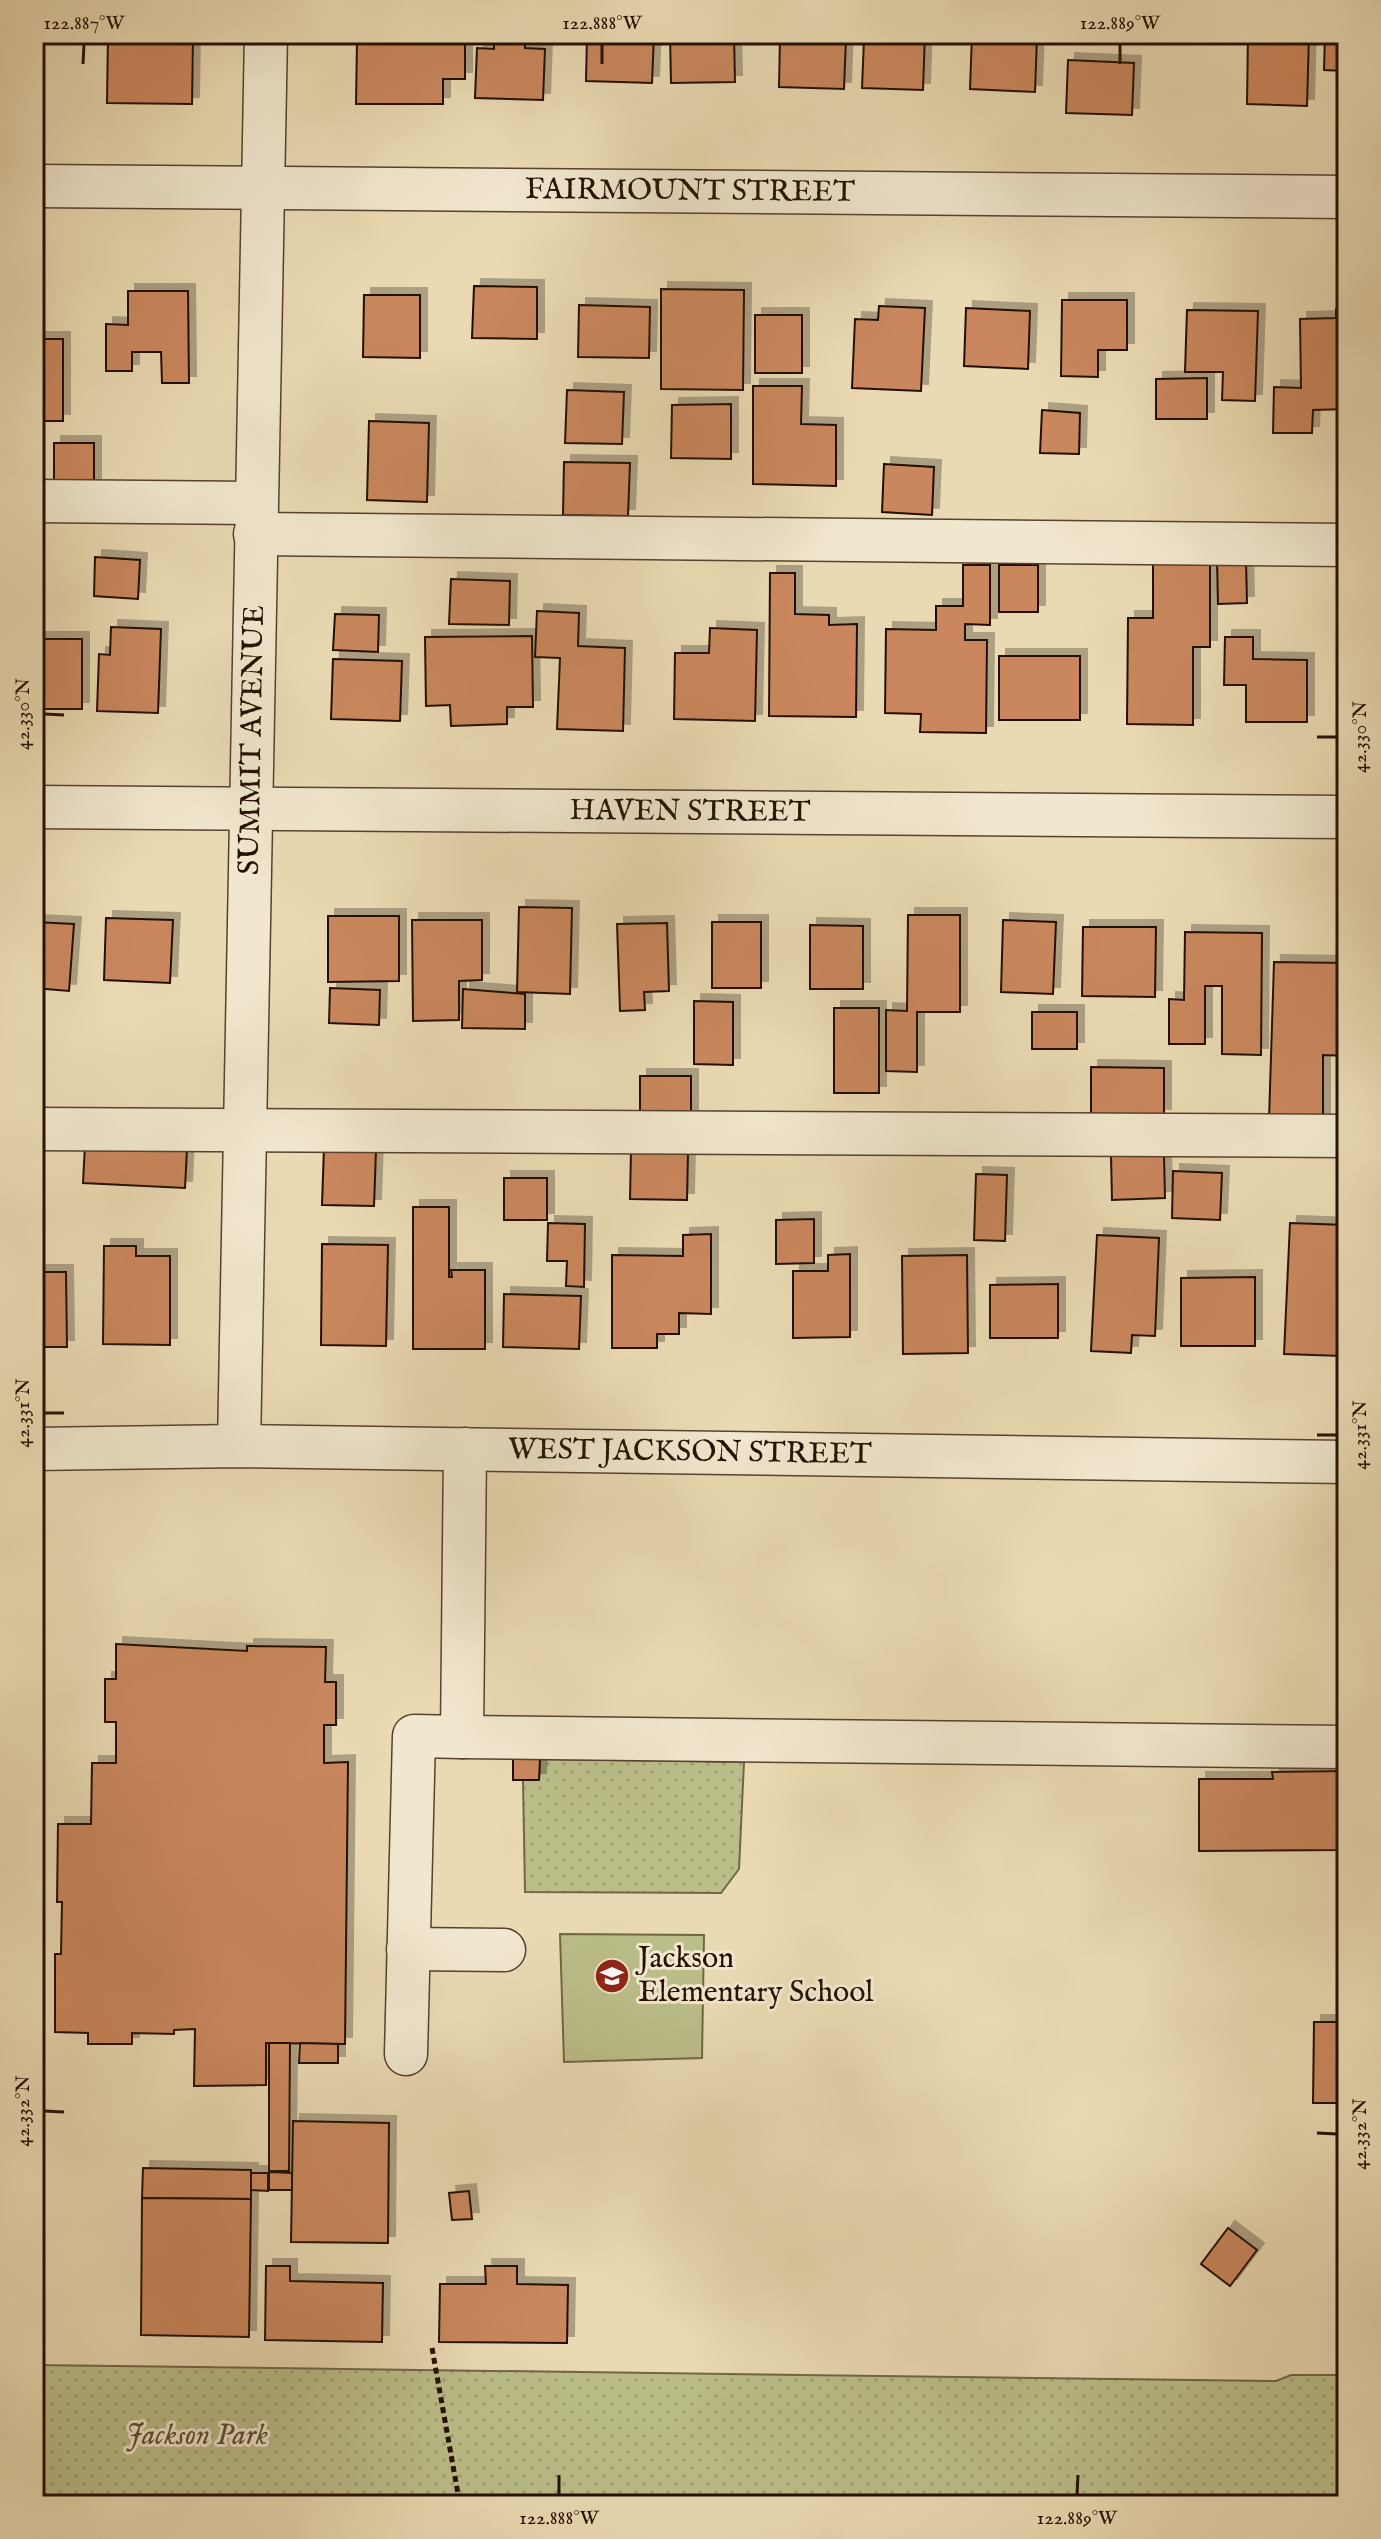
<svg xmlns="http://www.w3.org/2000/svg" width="1381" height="2539" viewBox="0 0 1381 2539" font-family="'IM FELL English',serif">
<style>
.grass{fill:#bbbe89;stroke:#706746;stroke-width:2}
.park{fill:url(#park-dots);stroke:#706746;stroke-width:2}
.building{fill:#ca875d;stroke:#241003;stroke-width:2;filter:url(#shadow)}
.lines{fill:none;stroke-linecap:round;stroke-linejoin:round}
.minor-casing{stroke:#56422f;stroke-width:45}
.path{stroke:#241003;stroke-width:5;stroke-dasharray:6 4;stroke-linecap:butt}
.minor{stroke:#f1e7ce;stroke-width:42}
.ticks{fill:none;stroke:#241003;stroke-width:3}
.labels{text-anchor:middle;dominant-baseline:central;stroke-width:6;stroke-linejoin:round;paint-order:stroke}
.street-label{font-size:30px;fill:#241003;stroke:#f1e7ce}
.poi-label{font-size:30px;fill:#241003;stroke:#f1e7ce;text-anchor:start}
.park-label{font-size:30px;font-style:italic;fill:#594d32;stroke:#f1e7ce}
.neatline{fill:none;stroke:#241003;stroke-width:3}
.ticks-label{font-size:20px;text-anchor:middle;fill:#241003}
</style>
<defs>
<pattern id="park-dots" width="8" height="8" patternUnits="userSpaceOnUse" patternTransform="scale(2)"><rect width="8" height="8" fill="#bbbe89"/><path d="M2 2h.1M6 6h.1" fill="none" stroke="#a1a275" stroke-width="1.8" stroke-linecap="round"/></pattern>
<filter id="shadow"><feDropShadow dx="7" dy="-7" stdDeviation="0" flood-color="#0004"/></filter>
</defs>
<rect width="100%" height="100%" fill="#eadab3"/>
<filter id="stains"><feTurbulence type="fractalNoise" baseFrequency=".0025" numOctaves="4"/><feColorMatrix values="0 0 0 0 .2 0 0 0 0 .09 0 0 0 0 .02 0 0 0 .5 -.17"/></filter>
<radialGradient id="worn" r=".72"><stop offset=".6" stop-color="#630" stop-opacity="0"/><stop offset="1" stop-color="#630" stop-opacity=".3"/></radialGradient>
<path class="grass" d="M560 1934 704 1935 702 2058 564 2062Z"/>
<g class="park">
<path d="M540 1759 744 1762 739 1869 721 1893 525 1892 523 1780H539Z"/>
<path d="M34 2365 1276 2381 1291 2375H1347V2505H34Z"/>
</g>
<g class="building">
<path d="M108 34H171V38H193L192 104 107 103Z"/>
<path d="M453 34H465V79H443V104H356L357 40H453Z"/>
<path d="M494 34H525V48L545 49 543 100 475 98 477 48 494 49Z"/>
<path d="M587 34H654L652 83 586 81Z"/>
<path d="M670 34H734L735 82 671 83Z"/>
<path d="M877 34H925L923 90 862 88 864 39H877Z"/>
<path d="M972 34 1037 36 1035 92 970 89Z"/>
<path d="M1248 34H1309L1307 106 1247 104Z"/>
<path d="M1325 34H1347V106H1343L1345 71 1324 70Z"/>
<path d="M780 36 846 38 844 89 779 87Z"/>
<path d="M1068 60 1134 63 1132 115 1066 113Z"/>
<path d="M474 286 537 287V339L472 338Z"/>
<path d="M661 289 744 290 743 390 661 389Z"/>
<path d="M128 291H188L189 383H162L161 352H132V371H106V324L128 325Z"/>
<path d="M364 295H420V358L363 357Z"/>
<path d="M1062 300H1127V350H1098V377L1061 376Z"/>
<path d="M579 305 650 307 649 358 578 357Z"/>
<path d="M879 306 925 308 921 391 852 388 855 319 878 320Z"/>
<path d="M966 308 1030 311 1028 369 964 366Z"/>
<path d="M1336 309H1347V409L1313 410 1312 433H1273L1274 387 1301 388 1300 319 1336 318Z"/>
<path d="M1187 310 1258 311 1255 401 1222 400 1223 372H1185Z"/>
<rect x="755" y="315" width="47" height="58"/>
<rect x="34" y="339" width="29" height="82"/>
<path d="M1207 378V419H1156V379Z"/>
<path d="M753 386H802L801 424 836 425V486L753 484Z"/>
<path d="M567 390 624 392 622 444 565 443Z"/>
<path d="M731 404V459L671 458 672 405Z"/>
<path d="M1042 410 1080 413 1079 454 1040 453Z"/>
<path d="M369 421 429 423 427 502 367 500Z"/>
<rect x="54" y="443" width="40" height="42"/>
<path d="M564 462 630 463 628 516 563 515Z"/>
<path d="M884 464 934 467 932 515 882 512Z"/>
<path d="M95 557 140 560 138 599 94 596Z"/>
<path d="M1246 559 1247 603 1218 604 1217 560Z"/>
<path d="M1153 561H1210V647H1193V725L1127 724 1128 618H1153Z"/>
<path d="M963 565H990V625L965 624V640H987L986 733 920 732 921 714 885 713 886 629 936 630V606H963Z"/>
<rect x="999" y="565" width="39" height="47"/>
<path d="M770 573H795V614L829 615V625L857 624 856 717 769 716Z"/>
<path d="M451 579 510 581 509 625 449 624Z"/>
<path d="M537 611 579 613 578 646 625 648 623 731 557 729 560 658 535 657Z"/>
<path d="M335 614 379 615 378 652 333 650Z"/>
<path d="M111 627 161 629 158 713 97 711 99 654 110 655Z"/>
<path d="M710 628 757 630 755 721 674 719 675 653H709Z"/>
<path d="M532 636 533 707H507V724L451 726 450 705 426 706 425 637Z"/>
<path d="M1225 637H1253V659L1307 660V722H1246V685H1224Z"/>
<path d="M37 639H82V709H34Z"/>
<rect x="999" y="656" width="81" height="64"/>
<path d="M333 659 402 661 400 721 331 719Z"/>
<path d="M519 907 572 908 570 994 517 992Z"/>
<path d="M908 915H960V1012H917V1072L886 1071V1010L907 1011Z"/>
<path d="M328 916H399V981L328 982Z"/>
<path d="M106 918 173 920 170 983 104 980Z"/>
<path d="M412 920H482V980L459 981V1020L413 1021Z"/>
<path d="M1003 920 1056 922 1053 994 1001 992Z"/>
<path d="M34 922 74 924 69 991 34 988Z"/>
<rect x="712" y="922" width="49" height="66"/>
<path d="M667 923 669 991 644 992 645 1010 620 1011 617 924Z"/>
<path d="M810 925 863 926V989H810Z"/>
<path d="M1083 927H1156L1155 997 1082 996Z"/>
<path d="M1185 932 1262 933 1261 1055 1222 1054V986H1205V1044H1169V999L1184 1000Z"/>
<path d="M1274 962 1347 963V1056L1323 1055V1120H1269Z"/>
<path d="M330 988 380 990 379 1025 329 1023Z"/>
<path d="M463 989 525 994V1029L462 1028Z"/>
<path d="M694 1001 733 1002V1065L694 1064Z"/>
<rect x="834" y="1008" width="45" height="85"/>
<rect x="1032" y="1012" width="45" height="37"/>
<path d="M1091 1067 1164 1068V1116L1091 1115Z"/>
<rect x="640" y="1076" width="51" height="40"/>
<path d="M85 1145 187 1149 185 1188 83 1183Z"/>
<path d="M324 1147 376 1150 374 1206 322 1205Z"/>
<path d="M631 1150 688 1152 687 1200 630 1199Z"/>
<path d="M1164 1155 1165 1198 1112 1200 1111 1156Z"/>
<path d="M1173 1171 1222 1173 1220 1220 1172 1218Z"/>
<path d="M976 1174 1007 1175 1005 1241 974 1240Z"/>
<rect x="504" y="1178" width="43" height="42"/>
<path d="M413 1207H449V1277H452L451 1270H485V1349H413Z"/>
<path d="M814 1219V1263L776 1264V1220Z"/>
<path d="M548 1223 585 1224 584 1287 566 1286 567 1261H547Z"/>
<path d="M1290 1223 1347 1225 1342 1356 1284 1354Z"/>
<path d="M711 1234V1314L679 1313V1334H657V1348H612V1255L683 1256V1235Z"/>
<path d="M1097 1235 1159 1238 1155 1336 1132 1335 1131 1353 1091 1351Z"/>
<path d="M322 1244 388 1245 386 1346 321 1345Z"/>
<path d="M104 1246H136V1256H170V1345L103 1344Z"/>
<path d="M850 1254V1337L793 1338V1271H828V1255Z"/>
<path d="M967 1255 968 1353 903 1354 902 1256Z"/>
<path d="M34 1272H66L67 1347H34Z"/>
<path d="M1255 1277V1346H1181V1278Z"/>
<path d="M1058 1284V1338H990V1285Z"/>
<path d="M504 1294 581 1296 579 1349 503 1347Z"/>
<path d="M116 1644 247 1651V1646L326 1647 325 1682H336V1725H324V1763L348 1762 345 2044 266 2043V2085L194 2086 195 2029 174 2030V2034L132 2033V2044H88V2033L55 2032V1954H61L62 1902H57L58 1824H91L92 1763H116V1722H105V1679H116Z"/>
<path d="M513 1759H540L539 1780H513Z"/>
<path d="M1347 1771V1850L1199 1851V1779H1273L1272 1772Z"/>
<path d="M1314 2022H1347V2103H1313Z"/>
<path d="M269 2043H290L289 2171H269Z"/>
<path d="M300 2043 338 2044V2063H299Z"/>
<path d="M293 2121 389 2123 388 2243 291 2242Z"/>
<path d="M143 2168 251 2170V2199L142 2198Z"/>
<path d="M269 2172 292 2173V2190H269Z"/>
<path d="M251 2173H268V2191L251 2190Z"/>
<path d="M469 2191 472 2219 452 2220 449 2193Z"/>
<path d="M142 2198 251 2199 249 2337 141 2335Z"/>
<path d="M1228 2228 1257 2250 1230 2286 1201 2264Z"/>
<path d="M266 2266H290V2281L383 2283 382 2342 265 2340Z"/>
<path d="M485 2266H517V2284L568 2285 567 2343 439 2342 440 2284H486Z"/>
</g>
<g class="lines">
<g class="minor-casing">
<g id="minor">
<path id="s1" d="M34 186 1347 197"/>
<path d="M34 501 255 503"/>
<path d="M255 534 1347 545"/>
<path id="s2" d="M34 807 1347 817"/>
<path d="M34 1129 1347 1136"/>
<path id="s3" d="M239 1446 266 34"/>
<path id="s4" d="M34 1449 239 1446 1347 1462"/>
<path d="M465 1449 462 1737 1347 1747"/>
<path d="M408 1949 504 1950"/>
<path d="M406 2054 414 1736 462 1737"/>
</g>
</g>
<path class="path" d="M432 2348 460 2505"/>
<use href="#minor" class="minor"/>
</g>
<path class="ticks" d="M83 64 84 44M602 64V44M1120 64V44M44 714 64 715M1317 737H1337M44 1413H64M1317 1435H1337M44 2111 64 2112M1317 2133 1337 2134M559 2495V2475M1077 2495 1078 2475"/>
<defs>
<g id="school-disc" transform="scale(1.8)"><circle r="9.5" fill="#8f2418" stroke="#f1e7ce"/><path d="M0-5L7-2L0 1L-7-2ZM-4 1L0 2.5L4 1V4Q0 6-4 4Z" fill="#fff"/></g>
</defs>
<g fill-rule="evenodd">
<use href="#school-disc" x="612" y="1976"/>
</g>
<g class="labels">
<g class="street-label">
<text stroke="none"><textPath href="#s1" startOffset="656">FAIRMOUNT STREET</textPath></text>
<text stroke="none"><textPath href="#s3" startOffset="706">SUMMIT AVENUE</textPath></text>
<text stroke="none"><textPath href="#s2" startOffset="656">HAVEN STREET</textPath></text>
<text stroke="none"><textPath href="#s4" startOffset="656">WEST JACKSON STREET</textPath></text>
</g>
<g class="poi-label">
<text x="638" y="1959">Jackson<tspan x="638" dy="34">Elementary School</tspan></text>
</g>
<g class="park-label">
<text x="197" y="2436">Jackson Park</text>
</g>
</g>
<rect width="1381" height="2539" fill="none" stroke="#eadab3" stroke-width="88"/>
<rect x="44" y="44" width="1293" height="2451" class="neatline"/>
<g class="ticks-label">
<text x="84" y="29">122.887°W</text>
<text x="602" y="29">122.888°W</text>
<text x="1120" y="29">122.889°W</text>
<text transform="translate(22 714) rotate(-90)" y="7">42.330°N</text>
<text transform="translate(1359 737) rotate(-90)" y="7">42.330°N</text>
<text transform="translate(22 1413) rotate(-90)" y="7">42.331°N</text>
<text transform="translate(1359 1435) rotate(-90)" y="7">42.331°N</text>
<text transform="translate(22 2111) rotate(-90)" y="7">42.332°N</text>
<text transform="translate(1359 2134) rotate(-90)" y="7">42.332°N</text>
<text x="559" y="2524">122.888°W</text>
<text x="1077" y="2524">122.889°W</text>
</g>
<rect width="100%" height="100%" filter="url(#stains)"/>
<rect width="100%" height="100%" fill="url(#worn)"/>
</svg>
